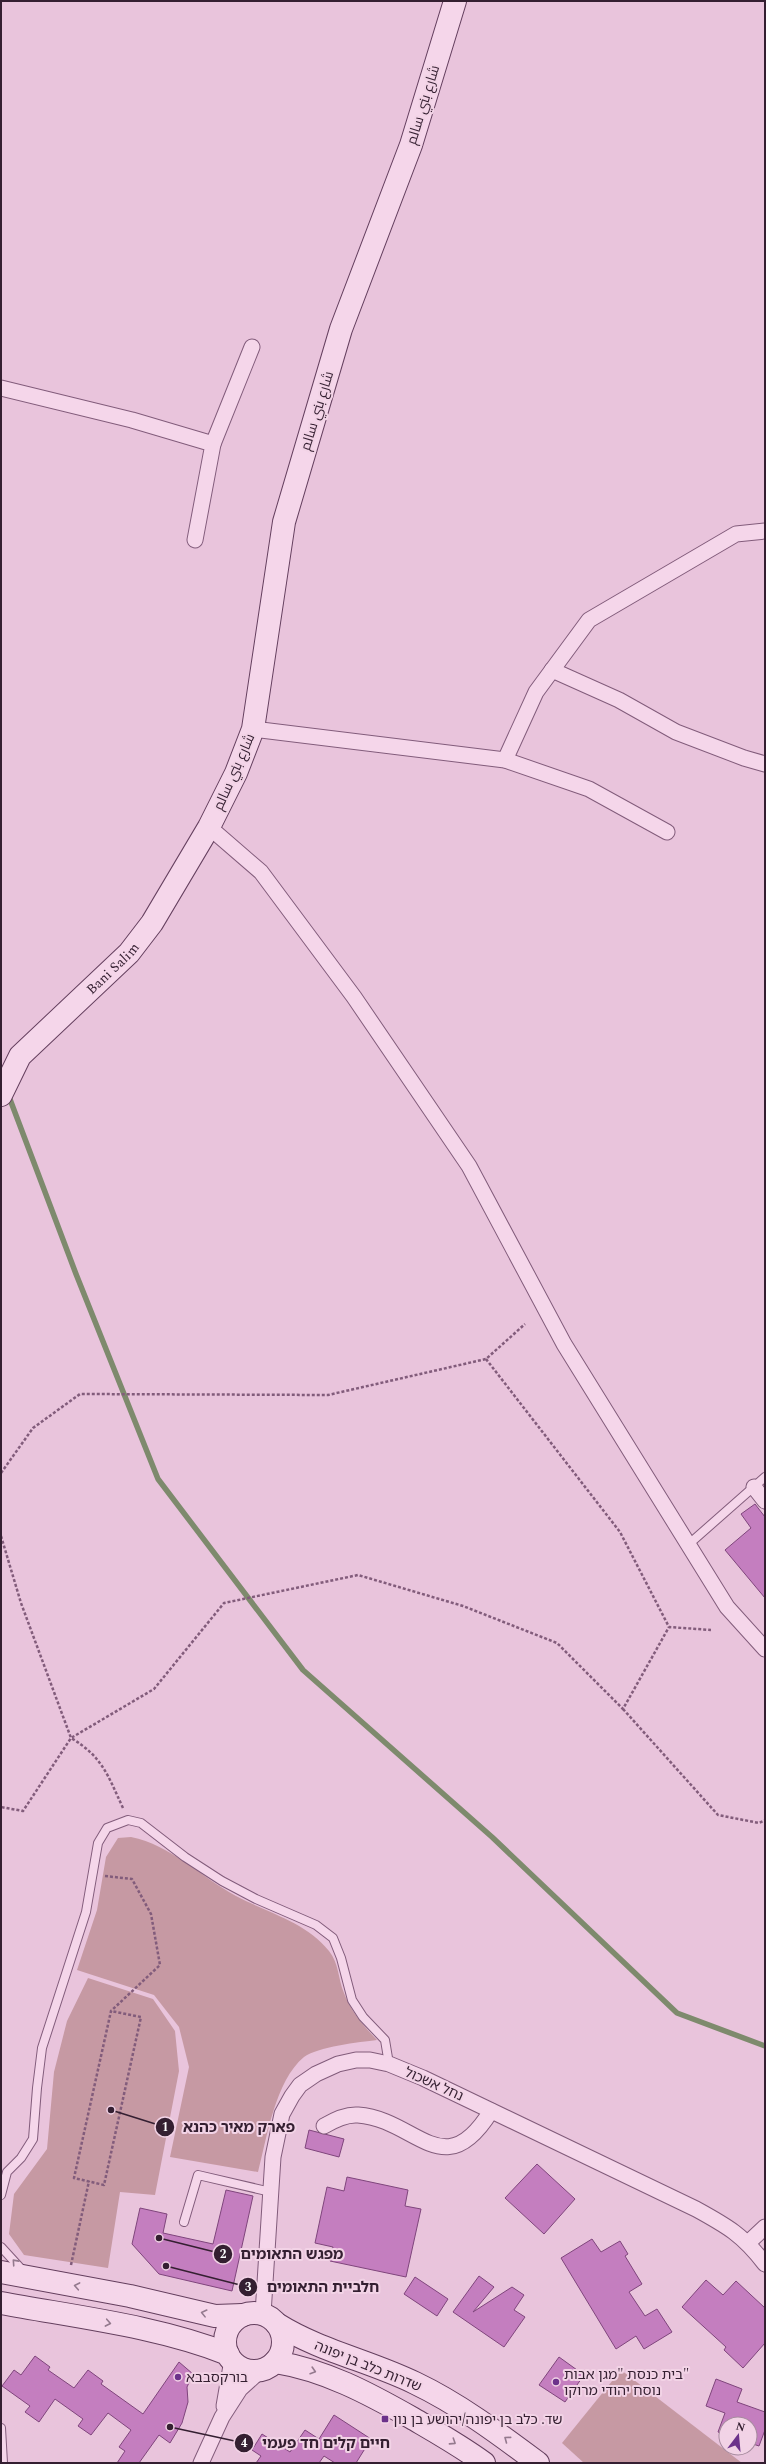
<svg xmlns="http://www.w3.org/2000/svg" width="766" height="2464" viewBox="0 0 766 2464" font-family="Spectral,Cairo,'Noto Sans Hebrew',serif">
<style>
.green{fill:#c699a3}
.lines{fill:none;stroke-linecap:round;stroke-linejoin:round}
.stream{stroke:#7e8a6d;stroke-width:5.5}
.building{fill:#c47ebf;stroke:#7f457c}
.lane-casing{stroke:#825c7b;stroke-width:10}
.street-casing{stroke:#825c7b;stroke-width:17}
.secondary-casing{stroke:#643f5e;stroke-width:24}
.path{stroke:#825c7b;stroke-width:2.5;stroke-dasharray:3 2;stroke-linecap:butt}
.lane{stroke:#f5d6ea;stroke-width:8}
.street{stroke:#f5d6ea;stroke-width:15}
.secondary{stroke:#f5d6ea;stroke-width:22}
.oneway{stroke:#947a8e}
.poi-dot{fill:#6c328b;stroke:#f2d3e6;stroke-width:1.5}
.labels{text-anchor:middle;dominant-baseline:central;stroke-width:4;stroke-linejoin:round;paint-order:stroke}
.street-label{font-size:14px;fill:#341f31;stroke:#f2d3e6}
.poi-label{font-size:14px;fill:#341f31;stroke:#f2d3e6;text-anchor:start}
.leader{fill:none;stroke:#341f31;stroke-width:1.5}
.callout-dot{fill:#341f31;stroke:#f2d3e6;stroke-width:1.5}
.mark-label{font-size:12px;text-anchor:middle;font-weight:bold;fill:#fff}
.callout-label{font-size:15px;text-anchor:middle;font-weight:bold;fill:#341f31;stroke:#f2d3e6;stroke-width:4;stroke-linejoin:round;paint-order:stroke}
</style>
<rect width="100%" height="100%" fill="#e9c4dc"/>
<g class="green">
<path d="M131 1837C171 1845 201 1877 236 1896 268 1913 306 1922 329 1951 339 1963 338 1979 344 1993 351 2012 364 2026 377 2040 360 2042 317 2047 304 2057 275 2081 267 2138 258 2172L170 2157 189 2067 179 2027 154 1995 77 1970 97 1910 106 1857 118 1838Z"/>
<path d="M88 1978 153 1999 175 2031 179 2071 155 2195 120 2192 108 2268 24 2255 9 2234 14 2194 47 2149 54 2072 67 2021Z"/>
<path d="M621 2370 742 2463H584L562 2443Z"/>
</g>
<g class="lines">
<path class="stream" d="M8 1094 76 1274 158 1479 303 1670 492 1837 677 2013 765 2046"/>
</g>
<g class="building">
<path d="M755 1504 765 1517V1598L725 1550 751 1528 741 1514Z"/>
<path d="M309 2130 344 2139 339 2157 305 2148Z"/>
<path d="M537 2164 575 2199 544 2234 505 2198Z"/>
<path d="M347 2177 408 2190 405 2206 421 2209 406 2277 330 2261 333 2247 315 2243 327 2187 344 2191Z"/>
<path d="M226 2190 253 2196 232 2291 159 2274 132 2244 140 2208 167 2214 163 2233 213 2244Z"/>
<path d="M592 2239 601 2252 620 2241 628 2254 625 2256 642 2284 629 2292 645 2316 657 2309 672 2332 644 2349 636 2336 616 2349 561 2258Z"/>
<path d="M479 2276 494 2287 473 2312 512 2287 524 2295 514 2310 525 2317 504 2347 453 2312Z"/>
<path d="M415 2277 448 2299 437 2316 404 2294Z"/>
<path d="M706 2280 723 2295 736 2281 765 2308V2343L743 2368 724 2350 726 2347 682 2307Z"/>
<path d="M35 2356 50 2367 48 2370 74 2388 88 2370 103 2381 101 2384 143 2414 179 2362 193 2374 187 2387 188 2402 182 2423 170 2443 159 2435 139 2463H117L125 2451 119 2447 131 2430 108 2413 91 2435 78 2426 83 2419 55 2399 39 2422 25 2412 30 2406 2 2386 14 2370 21 2375Z"/>
<path d="M559 2357 584 2375 565 2402 539 2385Z"/>
<path d="M716 2379 742 2389 737 2402 765 2412V2430L759 2446 750 2443V2424H726V2435L718 2432 725 2413 706 2406Z"/>
<path d="M334 2415 371 2439 356 2463H335L324 2456 319 2463H256L261 2456 252 2450 262 2434 290 2452 305 2430 319 2439Z"/>
</g>
<g class="lines">
<g class="lane-casing">
<g id="lane">
<path d="M689 1544 765 1477"/>
<path d="M1 2195 7 2172 21 2158 33 2139 37 2088 42 2048 86 1912 98 1843 107 1828 128 1820 141 1823 185 1857 222 1881 256 1899 316 1925 333 1938 341 1958 352 2000 363 2017 385 2040 389 2064"/>
<path d="M184 2222 198 2175 271 2192"/>
<path d="M1 2247 23 2271"/>
<path d="M1 2428 3 2463"/>
</g>
</g>
<g class="street-casing">
<g id="street">
<path d="M1 388 132 420 213 444 195 540"/>
<path d="M213 444 252 347"/>
<path d="M552 670 619 700 676 732 744 758 765 764"/>
<path d="M253 729 505 760 589 789 667 832"/>
<path d="M505 760 536 692 589 620 736 534 765 531"/>
<path d="M209 827 261 872 354 997 469 1166 564 1344 727 1607 765 1649"/>
<path d="M754 1487 765 1501"/>
<path d="M324 2126C334 2120 346 2114 358 2115 416 2119 444 2187 491 2111"/>
<path d="M749 2242 765 2227"/>
<path d="M263 2314 273 2157 282 2114 292 2096 300 2085 316 2074 338 2064 356 2060H370L389 2064 423 2078 696 2209C727 2226 743 2235 765 2264"/>
<path d="M224 2406 232 2360"/>
<path d="M201 2463 222 2417 240 2389 262 2369"/>
</g>
</g>
<g class="secondary-casing">
<g id="secondary">
<path id="s1" d="M1 1095 20 1056 129 953 152 923 209 827 236 773 253 729 284 522 341 329 411 145 455 1"/>
<path d="M1 2272 130 2296 215 2316 243 2315"/>
<path d="M1 2303C76 2317 157 2326 228 2354"/>
<circle cx="254" cy="2342" r="29"/>
<path d="M277 2324C320 2351 370 2361 415 2383 459 2404 499 2434 538 2463"/>
<path d="M275 2362C325 2370 368 2393 412 2418 436 2432 461 2446 484 2463"/>
</g>
</g>
<g class="path">
<path d="M486 1359 620 1532 669 1627 711 1630"/>
<path d="M1 1473 33 1428 80 1394 328 1395 486 1359 525 1324"/>
<path d="M1 1536 21 1603 71 1738 23 1811 1 1807"/>
<path d="M623 1709 718 1815 759 1823 765 1820"/>
<path d="M123 1808C108 1776 103 1757 71 1738L154 1689 224 1603 358 1575 463 1606 557 1643 623 1709 669 1627"/>
<path d="M105 1876 132 1879 151 1914 160 1965 111 2011 74 2178 104 2185 141 2017 111 2011"/>
<path d="M71 2265 89 2181"/>
</g>
<use href="#lane" class="lane"/>
<use href="#street" class="street"/>
<use href="#secondary" class="secondary"/>
</g>
<defs><path id="oneway-chevron" d="M-2-3.5L2.5 0L-2 3.5" fill="none" stroke-width="1.6" stroke-linecap="round" stroke-linejoin="round"/></defs>
<g class="oneway">
<use href="#oneway-chevron" transform="translate(15 2262) rotate(-132)"/>
<use href="#oneway-chevron" transform="translate(77 2286) rotate(-169)"/>
<use href="#oneway-chevron" transform="translate(204 2313) rotate(-166)"/>
<use href="#oneway-chevron" transform="translate(108 2323) rotate(11)"/>
<use href="#oneway-chevron" transform="translate(313 2371) rotate(17)"/>
<use href="#oneway-chevron" transform="translate(507 2439) rotate(-143)"/>
<use href="#oneway-chevron" transform="translate(453 2442) rotate(33)"/>
</g>
<g class="poi-dot">
<circle cx="178" cy="2377" r="4"/>
<circle cx="556" cy="2382" r="4"/>
<rect x="381" y="2415" width="8" height="8" rx="2"/>
</g>
<g class="labels">
<g class="street-label">
<text transform="translate(423 105) rotate(-73)">شارع بني سالم</text>
<text transform="translate(317 411) rotate(-73)">شارع بني سالم</text>
<text transform="translate(234 772) rotate(-66)">شارع بني سالم</text>
<text stroke="none"><textPath href="#s1" startOffset="171">Bani Salim</textPath></text>
<text transform="translate(434 2084) rotate(24)">נחל אשכול</text>
<text transform="translate(368 2366) rotate(22)">שדרות כלב בן יפונה</text>
</g>
<g class="poi-label">
<text x="564" y="2374">בית כנסת "מגן אבות"<tspan x="564" dy="16">נוסח יהודי מרוקו</tspan></text>
<text x="186" y="2377">בורקסבבא</text>
<text x="393" y="2419">שד. כלב בן יפונה/יהושע בן נון</text>
</g>
</g>
<path class="leader" d="M111 2110L165 2127M159 2238L223 2254M166 2266L248 2287M170 2427L244 2443"/>
<g class="callout-dot">
<circle cx="111" cy="2110" r="4"/>
<circle cx="159" cy="2238" r="4"/>
<circle cx="166" cy="2266" r="4"/>
<circle cx="170" cy="2427" r="4"/>
<circle cx="165" cy="2127" r="10"/>
<circle cx="223" cy="2254" r="10"/>
<circle cx="248" cy="2287" r="10"/>
<circle cx="244" cy="2443" r="10"/>
</g>
<g class="mark-label">
<text x="165" y="2131">1</text>
<text x="223" y="2258">2</text>
<text x="248" y="2291">3</text>
<text x="244" y="2447">4</text>
</g>
<g class="callout-label">
<text x="239" y="2132">פארק מאיר כהנא</text>
<text x="292" y="2259">מפגש התאומים</text>
<text x="323" y="2292">חלביית התאומים</text>
<text x="326" y="2448">חיים קלים חד פעמי</text>
</g>
<rect width="766" height="2464" fill="none" stroke="#341f31" stroke-width="4"/>
<g transform="translate(738 2436) rotate(16)"><circle r="19" fill="#f2d3e6" stroke="#a68b9e"/>
<path d="M0-3L7 15L0 10L-7 15Z" fill="#6c328b"/>
<text y="-6" font-size="11" font-weight="bold" text-anchor="middle" fill="#341f31">N</text>
</g>
</svg>
